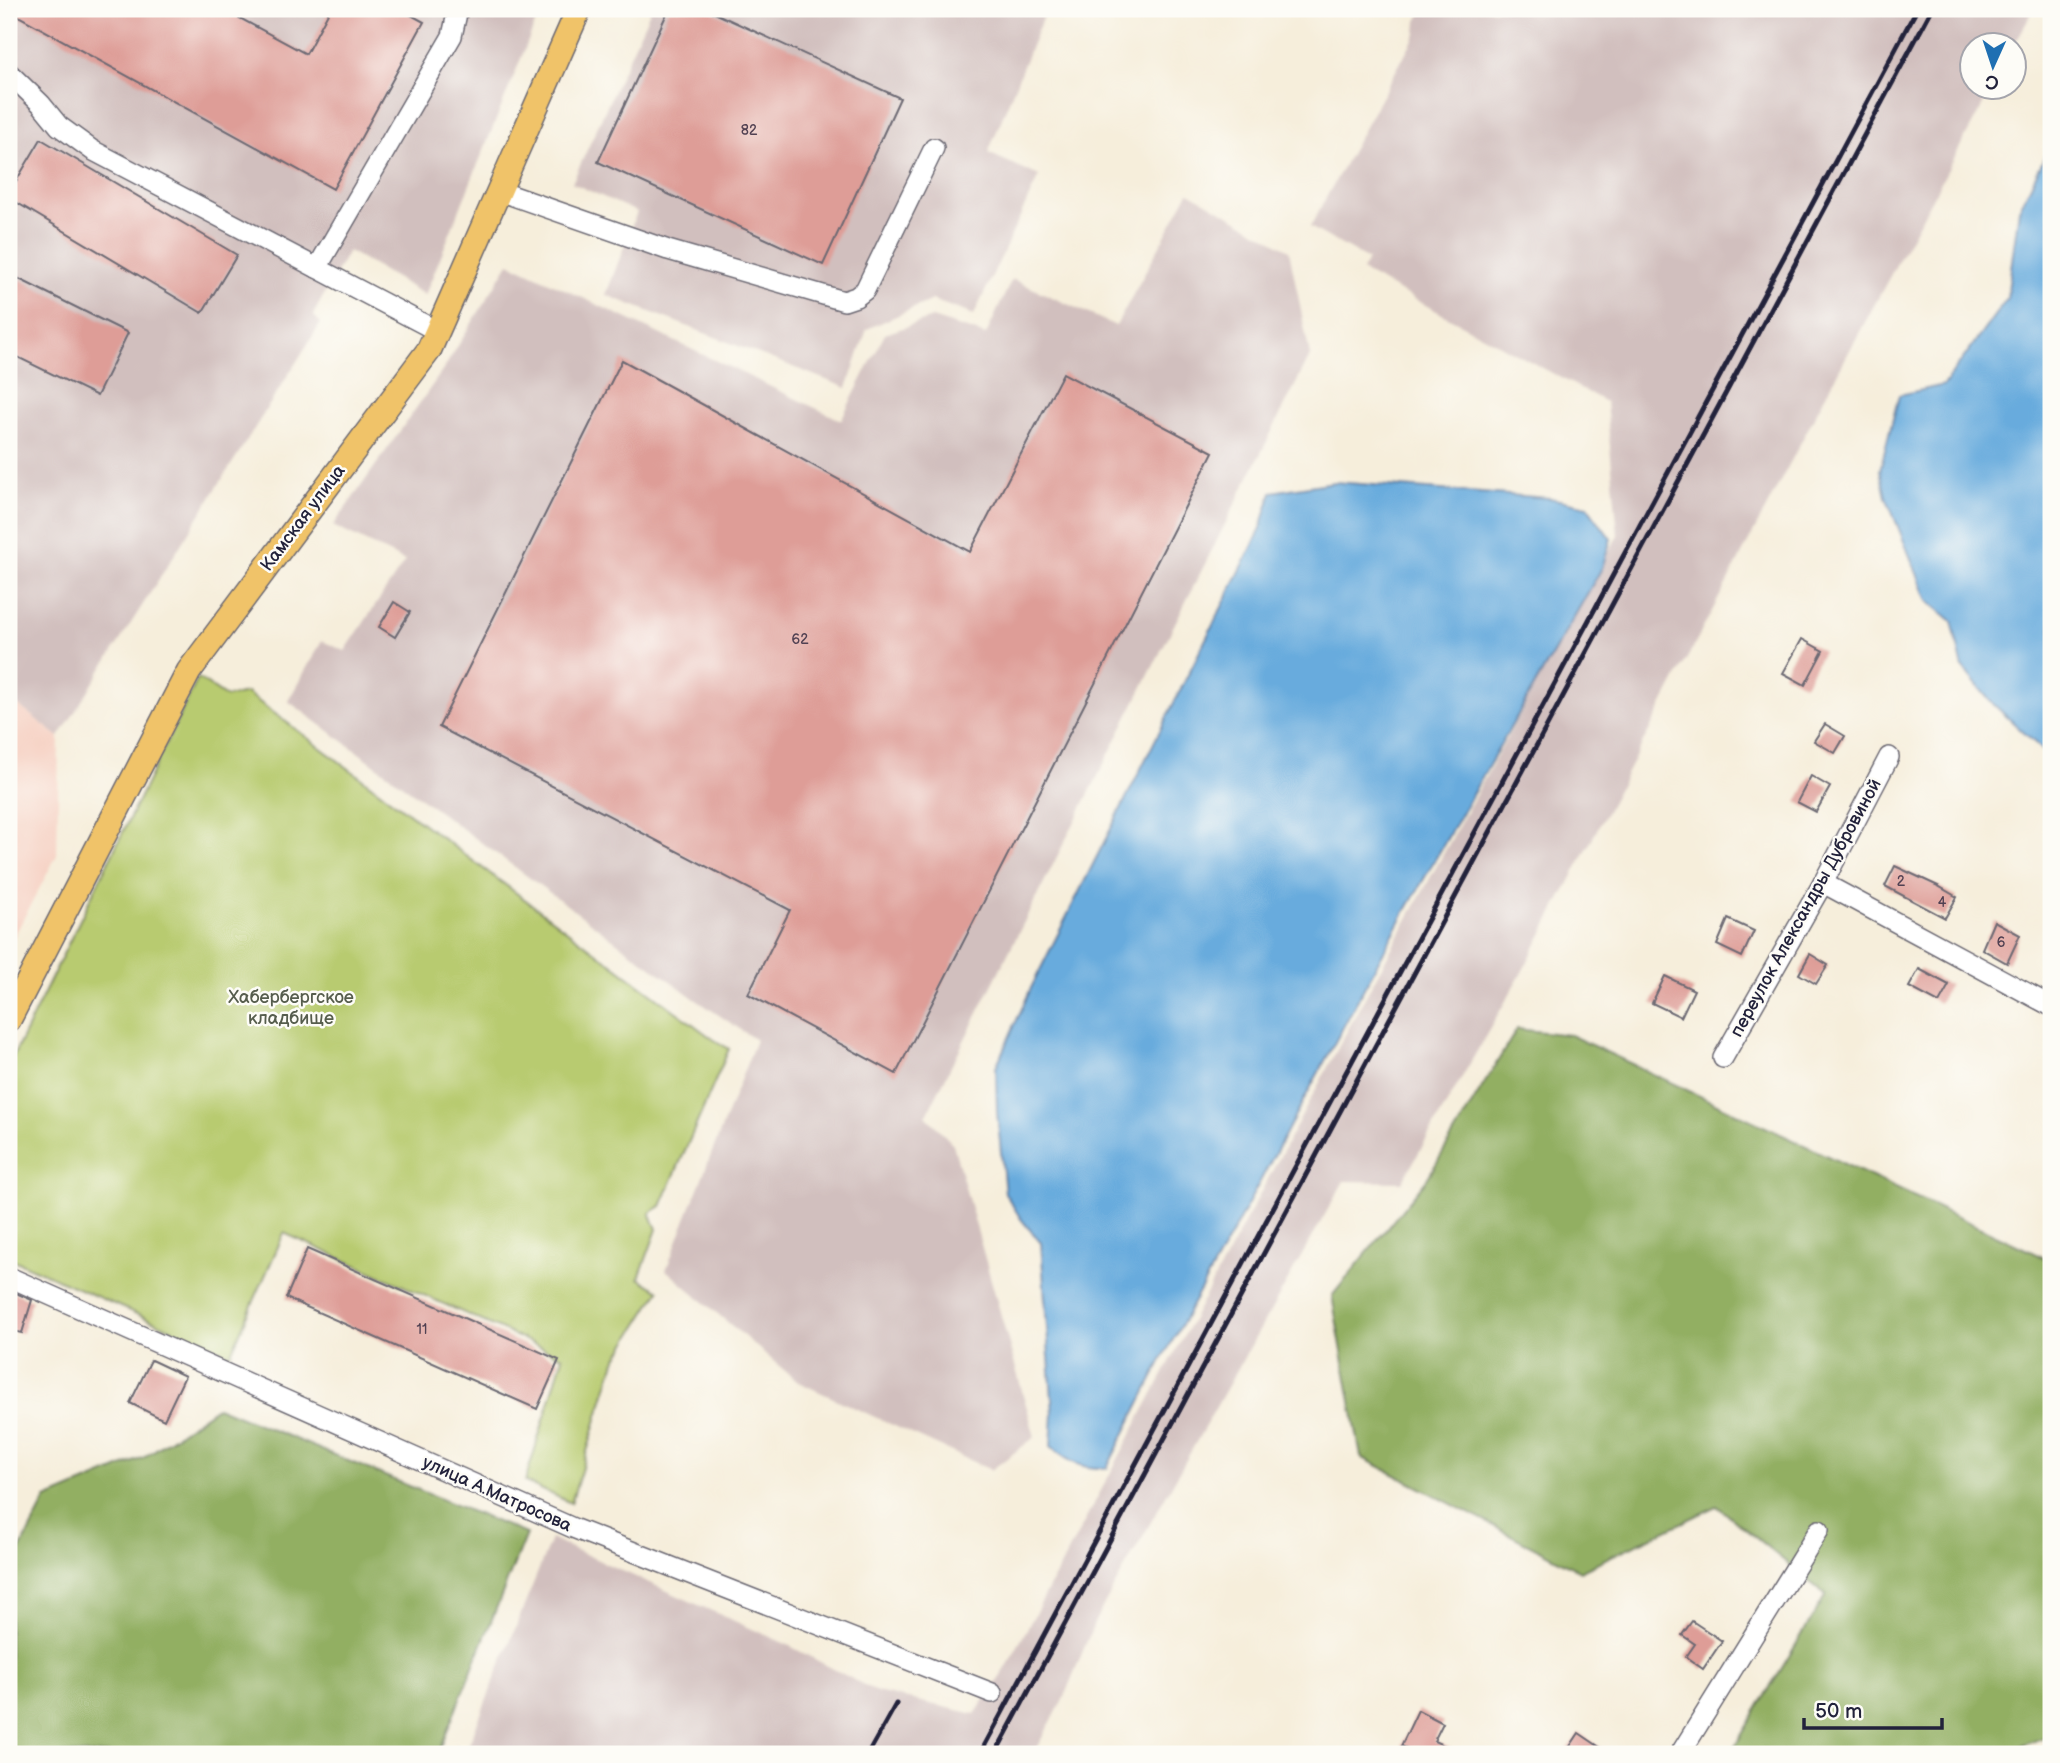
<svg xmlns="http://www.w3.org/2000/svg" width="2060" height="1763" viewBox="0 0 2060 1763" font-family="'Balsamiq Sans',sans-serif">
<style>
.built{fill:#f6d2c4}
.industrial{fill:#d1bfbe}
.green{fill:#b8cb6f;stroke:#6d7655;stroke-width:2}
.forest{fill:#92af62;stroke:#5a684e;stroke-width:2}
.water{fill:#68abdd;stroke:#45668c;stroke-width:2}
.building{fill:#de9d97}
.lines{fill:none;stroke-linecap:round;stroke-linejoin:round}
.minor-casing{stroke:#6c6973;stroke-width:22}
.major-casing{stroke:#6c6973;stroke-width:27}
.minor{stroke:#fff;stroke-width:19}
.major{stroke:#f0c369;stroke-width:24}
.rail{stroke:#22223b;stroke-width:5}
.labels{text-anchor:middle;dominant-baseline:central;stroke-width:5;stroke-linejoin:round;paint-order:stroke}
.number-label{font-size:14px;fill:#514152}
.street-label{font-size:18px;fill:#22223b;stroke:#fdfcf7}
.park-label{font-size:18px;fill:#565d4d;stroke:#fdfcf7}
</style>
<rect width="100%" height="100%" fill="#fdfcf7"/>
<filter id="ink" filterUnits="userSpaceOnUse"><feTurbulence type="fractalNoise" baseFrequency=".0143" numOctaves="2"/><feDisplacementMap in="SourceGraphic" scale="14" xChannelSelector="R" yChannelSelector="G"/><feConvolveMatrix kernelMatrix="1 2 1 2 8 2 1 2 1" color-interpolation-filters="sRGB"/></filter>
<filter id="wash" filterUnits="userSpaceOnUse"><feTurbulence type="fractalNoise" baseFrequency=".00686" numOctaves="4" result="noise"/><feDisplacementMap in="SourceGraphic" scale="28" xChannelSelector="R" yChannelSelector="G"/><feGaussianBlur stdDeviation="1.57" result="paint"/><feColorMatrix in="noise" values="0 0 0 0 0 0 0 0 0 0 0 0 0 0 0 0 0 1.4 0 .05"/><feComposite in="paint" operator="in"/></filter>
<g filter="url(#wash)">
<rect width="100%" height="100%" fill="#f6eedb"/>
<path class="built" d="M9 698 59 737 57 855 9 946Z"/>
<g class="industrial">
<path d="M9 9H541L425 295 348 251 313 315 321 323 59 737 9 698Z"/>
<path d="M651 9H1046L988 153 1039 176 974 315 932 300 867 329 847 388 606 295 637 212 572 183Z"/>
<path d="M1424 9H2034L2014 45 1972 46V88H1992L1832 383 1520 976 1402 1182 1344 1181 1096 1619 1062 1702 1033 1754H550L543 1750 540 1754H465L551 1539 786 1644 877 1692 975 1714 1005 1670 1376 977 1618 535 1606 402 1362 271 1368 260 1310 227 1416 34 1417 21Z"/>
<path d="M1189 192 1289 250 1310 356 926 1116 953 1144 1035 1437 991 1470 798 1382 666 1270 756 1040 695 999 288 701 322 641 345 651 405 561 333 526 443 370 509 263 841 420 885 334 932 318 986 335 1012 279 1116 326Z"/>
</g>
<path class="green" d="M198 678 226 697 247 693 713 1039 729 1049 661 1206 650 1213 657 1229 639 1278 659 1291 615 1361 571 1503 525 1482 563 1357 284 1233 230 1355 9 1258V1065Z"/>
<g class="forest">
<path d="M1517 1029 1570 1035 2051 1261V1734L2003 1754H1730L1826 1595 1717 1506 1580 1571 1361 1457 1332 1296 1427 1179Z"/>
<path d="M217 1407 526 1534 438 1754H9V1571L46 1499 143 1458Z"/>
</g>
<g class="water">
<path d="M2051 144V758L1990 701 1963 668 1952 621 1928 601 1886 497 1880 470 1899 395 1944 385 2007 298 2019 209Z"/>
<path d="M1334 482 1550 498 1587 506 1611 539 1602 568 1405 912 1243 1213 1164 1356 1107 1468C1082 1469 1069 1463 1051 1446L1053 1414 1041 1243 1021 1219 1005 1193 997 1112 996 1067 1031 988 1260 531 1272 492Z"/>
</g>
<g id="blocks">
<g class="building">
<path d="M9 9H223L306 54 330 9H400L424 22 333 189 9 11Z"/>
<path d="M669 9H706L900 98 823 265 598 162Z"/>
<path d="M41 139 237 255 202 313 9 198V193Z"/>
<path d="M9 274 128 333 97 396 9 353Z"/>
<path d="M622 360 970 552 1063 373 1213 452 896 1074 748 994 790 910 439 727Z"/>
<path d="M394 602 410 612 395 637 379 627Z"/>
<path d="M1802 639 1823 651 1805 685 1783 673Z"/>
<path d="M1825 724 1845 736 1835 753 1814 741Z"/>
<path d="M1811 776 1830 787 1816 812 1797 802Z"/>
<path d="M1895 866 1938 886 1957 897 1945 918 1885 886Z"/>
<path d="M1728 919 1754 931 1742 957 1717 945Z"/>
<path d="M1994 921 2020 935 2007 963 1982 949Z"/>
<path d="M1810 954 1828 965 1816 984 1799 974Z"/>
<path d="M1919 969 1949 985 1939 1003 1909 987Z"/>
<path d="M1665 976 1694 990 1681 1017 1652 1003Z"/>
<path d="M307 1249 559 1360 537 1409 286 1298Z"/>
<path d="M9 1290 32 1300 22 1333 9 1330Z"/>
<path d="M151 1360 185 1376 164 1420 130 1403Z"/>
<path d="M1692 1621 1722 1641 1703 1669 1686 1657 1695 1644 1682 1635Z"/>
<path d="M1418 1710 1443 1723 1434 1741 1463 1754H1419L1401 1746Z"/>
<path d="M1579 1733 1610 1754H1565Z"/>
</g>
</g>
</g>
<g filter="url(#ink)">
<use href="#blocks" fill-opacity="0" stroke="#6c6973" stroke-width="2"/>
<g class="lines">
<g class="minor-casing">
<g id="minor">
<path d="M9 73 41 104 59 126 92 150 437 331"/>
<path d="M499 191 668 250 844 301 856 297 865 290 934 148"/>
<path d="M317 268 452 36 458 9"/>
<path d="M1823 883 2051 1006"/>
<path d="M1723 1058 1823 883 1889 757"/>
<path d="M9 1277 573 1528 992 1693"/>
<path d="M1680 1754 1819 1530"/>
</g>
</g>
<g class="major-casing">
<path id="major" d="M9 1019 189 671 429 350 579 9"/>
</g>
<use href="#minor" class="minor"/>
<use href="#major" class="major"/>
<g class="rail">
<path d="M868 1754 896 1704"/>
<path d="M980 1754 1917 9"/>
<path d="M995 1754 1932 9"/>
</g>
</g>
</g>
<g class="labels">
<g class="number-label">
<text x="749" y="130">82</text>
<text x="800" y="639">62</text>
<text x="1901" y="881">2</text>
<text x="1942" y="902">4</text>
<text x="2001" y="942">6</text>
<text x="422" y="1329">11</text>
</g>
<g class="street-label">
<text transform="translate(303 518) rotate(-53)">Камская улица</text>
<text transform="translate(1806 908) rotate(-61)">переулок Александры Дубровиной</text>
<text transform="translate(497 1494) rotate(24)">улица А.Матросова</text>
</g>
<g class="park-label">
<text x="291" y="997">Хабербергское<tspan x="291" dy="21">кладбище</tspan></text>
</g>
</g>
<rect width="2060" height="1763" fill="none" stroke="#fdfcf7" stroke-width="35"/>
<g transform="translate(1993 66) rotate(183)"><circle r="33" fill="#fdfcf7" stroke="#a5a5ac" stroke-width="2"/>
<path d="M0-5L12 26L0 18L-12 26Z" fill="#1f6fb2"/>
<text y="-10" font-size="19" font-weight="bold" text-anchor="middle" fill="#22223b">С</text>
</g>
<path d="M1804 1718v10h138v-10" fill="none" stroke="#22223b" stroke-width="3.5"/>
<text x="1815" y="1718" font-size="21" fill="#22223b" stroke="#fdfcf7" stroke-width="5" paint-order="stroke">50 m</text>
</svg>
